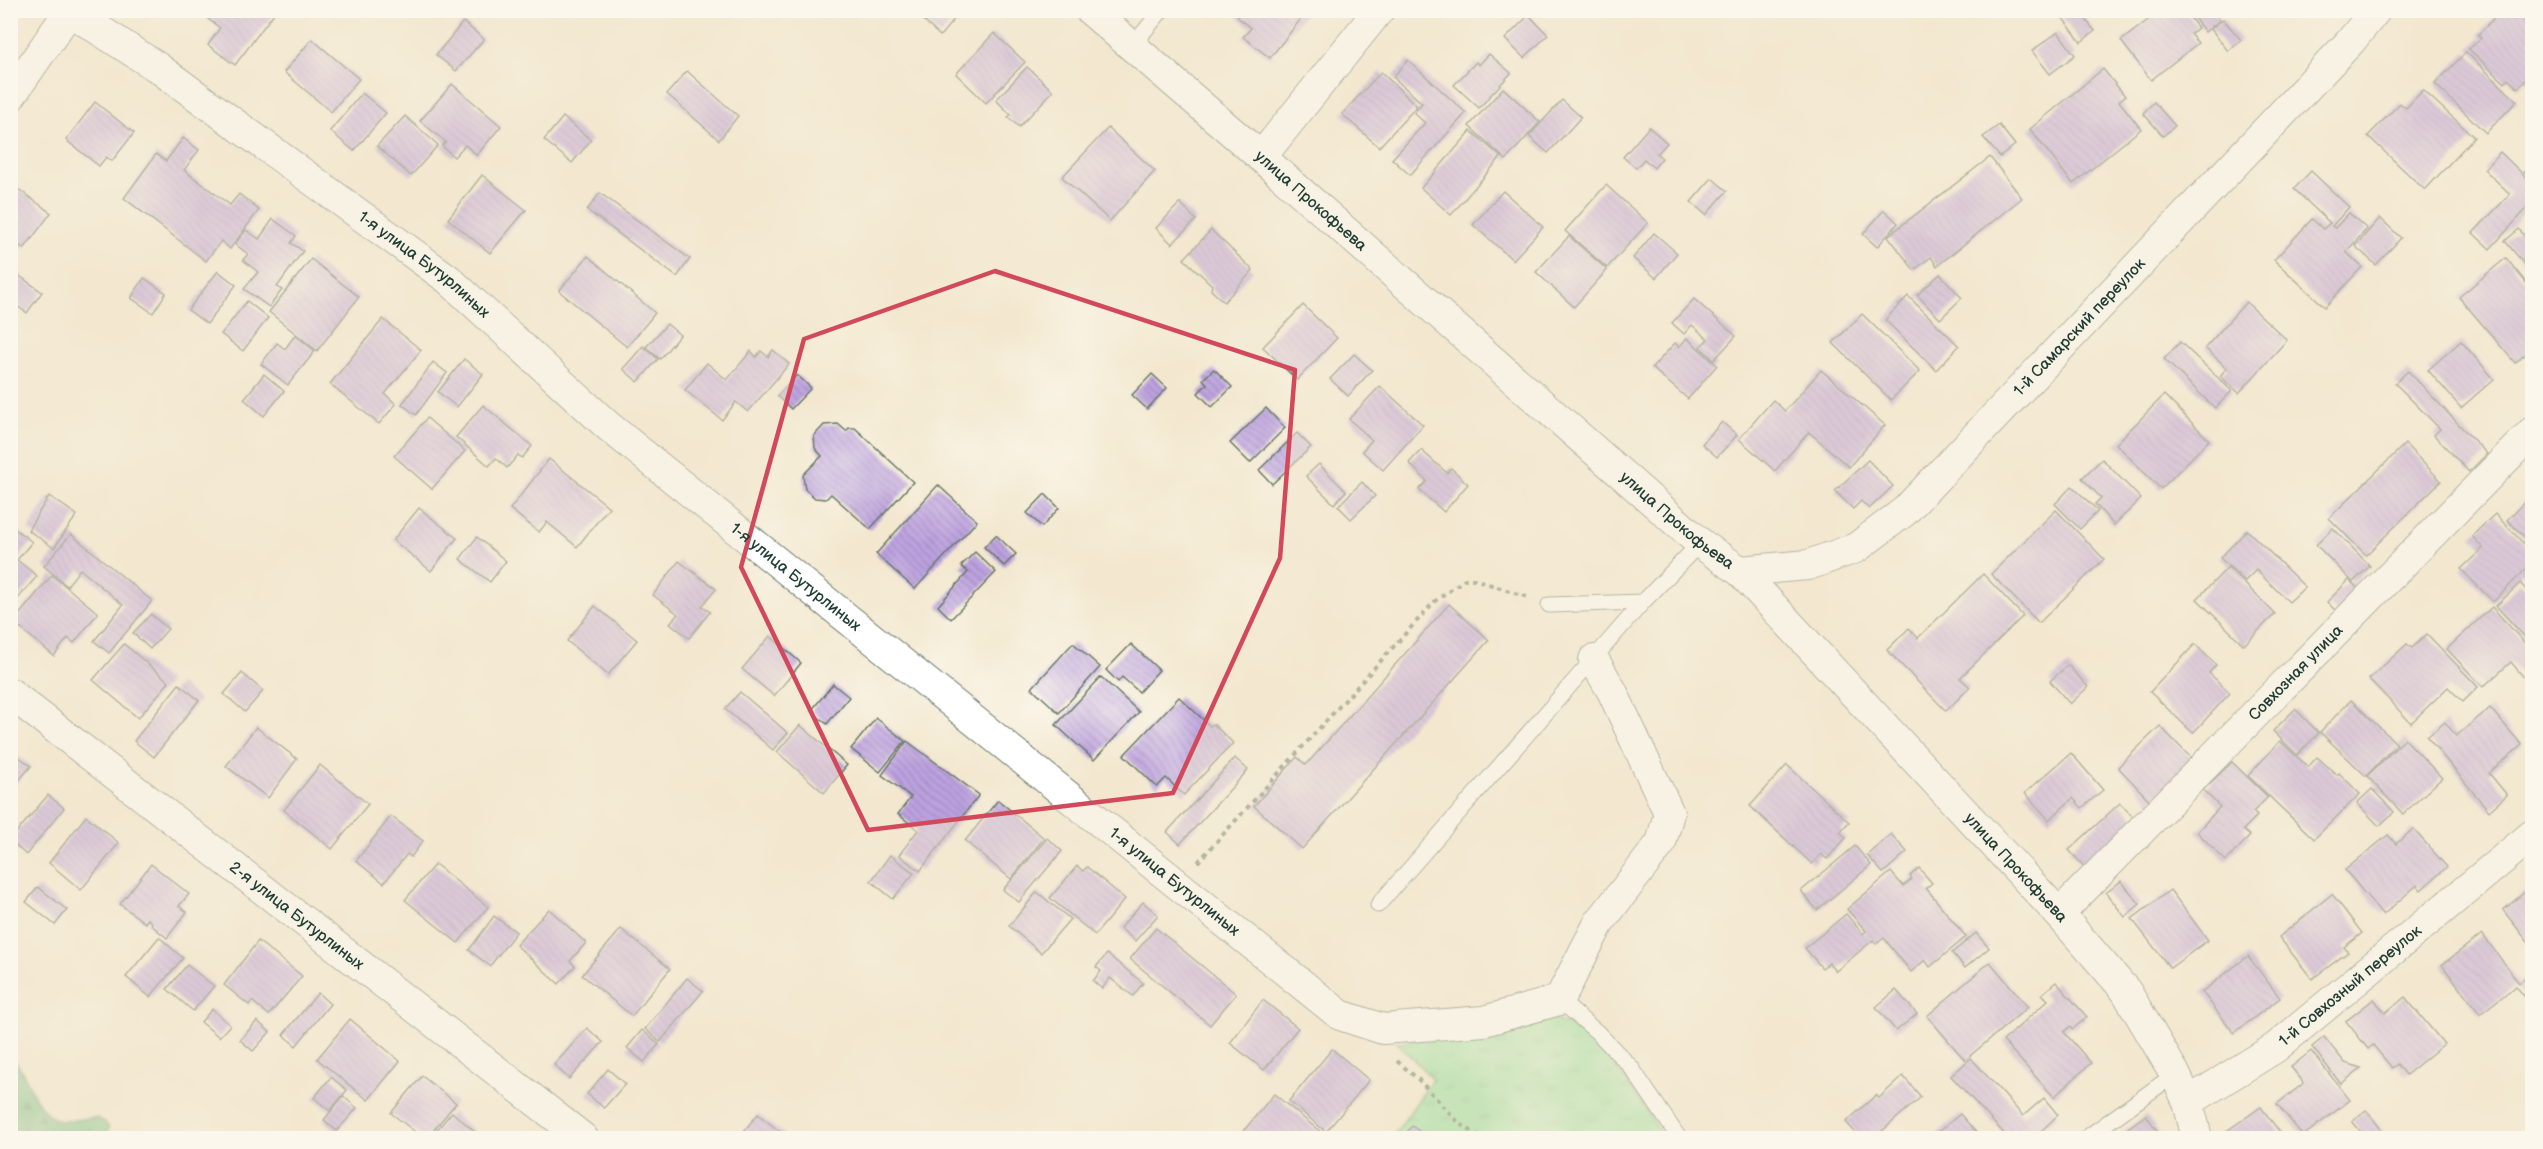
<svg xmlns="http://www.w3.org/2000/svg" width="2543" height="1149" viewBox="0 0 2543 1149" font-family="'Balsamiq Sans',sans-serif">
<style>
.grass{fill:url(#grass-tufts);stroke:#598e68;stroke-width:1.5}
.forest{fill:url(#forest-firs);stroke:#4a7e5c;stroke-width:1.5}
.building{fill:url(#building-back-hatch)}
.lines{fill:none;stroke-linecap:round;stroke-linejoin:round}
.service-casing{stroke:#69796a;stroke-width:17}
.minor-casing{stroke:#69796a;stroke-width:32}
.path{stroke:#69796a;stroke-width:4;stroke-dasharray:4.5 4.5;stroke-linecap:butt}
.service{stroke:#fff;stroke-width:15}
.minor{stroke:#fff;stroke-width:30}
.marked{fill:none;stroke:#d1495b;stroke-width:4.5;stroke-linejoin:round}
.labels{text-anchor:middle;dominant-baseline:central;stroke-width:4.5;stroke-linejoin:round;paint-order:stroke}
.street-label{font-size:16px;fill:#1f3d34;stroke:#fbf7ec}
</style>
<defs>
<pattern id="grass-tufts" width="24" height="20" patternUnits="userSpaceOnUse" patternTransform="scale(1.5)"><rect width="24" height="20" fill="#93e09d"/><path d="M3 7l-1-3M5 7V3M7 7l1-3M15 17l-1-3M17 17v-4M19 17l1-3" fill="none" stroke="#7ec188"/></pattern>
<pattern id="forest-firs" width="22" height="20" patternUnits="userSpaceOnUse" patternTransform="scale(1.5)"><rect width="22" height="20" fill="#76be84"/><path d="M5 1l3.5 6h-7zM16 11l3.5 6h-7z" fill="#609c6d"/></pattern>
<pattern id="building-back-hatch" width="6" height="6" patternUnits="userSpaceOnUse" patternTransform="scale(1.5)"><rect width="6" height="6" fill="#bea3e1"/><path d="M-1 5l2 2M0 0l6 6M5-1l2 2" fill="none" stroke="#9a86b7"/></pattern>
</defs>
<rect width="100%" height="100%" fill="#fbf7ec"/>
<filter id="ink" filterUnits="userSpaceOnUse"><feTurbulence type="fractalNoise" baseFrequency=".0167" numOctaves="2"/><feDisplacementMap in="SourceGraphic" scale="12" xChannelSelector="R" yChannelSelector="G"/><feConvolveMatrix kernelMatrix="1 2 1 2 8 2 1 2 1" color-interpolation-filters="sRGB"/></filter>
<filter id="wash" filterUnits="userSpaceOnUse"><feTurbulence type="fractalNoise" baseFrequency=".008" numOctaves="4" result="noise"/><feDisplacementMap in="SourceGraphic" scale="24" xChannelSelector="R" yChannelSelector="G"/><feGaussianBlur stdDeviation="1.35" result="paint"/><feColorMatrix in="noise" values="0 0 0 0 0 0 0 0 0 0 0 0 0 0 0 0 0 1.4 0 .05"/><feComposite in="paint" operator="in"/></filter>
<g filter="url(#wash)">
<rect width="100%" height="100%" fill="#f3e8cf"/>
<path class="grass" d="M1547 1018C1599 1029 1638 1095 1663 1138H1392L1433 1079 1397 1043Z"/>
<path class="forest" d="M11 1056C29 1074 33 1110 57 1120 73 1126 98 1107 109 1128L105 1138H11Z"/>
<g id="blocks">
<g class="building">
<path d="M196 10H272L275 12 235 65 208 45 220 28Z"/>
<path d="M912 10H962L940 36Z"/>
<path d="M1242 10H1308L1270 58 1243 37 1251 28 1237 17Z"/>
<path d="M2069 10H2078L2095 31 2081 42 2062 17Z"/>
<path d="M2161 10H2184L2198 28 2190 34 2198 43 2151 80 2121 41Z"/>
<path d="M2188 10H2212L2220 20 2205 32Z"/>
<path d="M2501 10H2530L2532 13V86L2526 80 2518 88 2508 79 2505 83 2469 49 2481 38 2478 35Z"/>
<path d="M1529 15 1548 35 1524 58 1505 39Z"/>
<path d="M2223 19 2241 40 2228 51 2211 29Z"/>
<path d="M463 22 484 39 456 71 436 55Z"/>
<path d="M10 30 17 35 10 44Z"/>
<path d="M2058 32 2075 55 2050 74 2032 51Z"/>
<path d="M994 33 1025 62 986 103 956 74Z"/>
<path d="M312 39 359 79 331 112 284 72Z"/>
<path d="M2466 52 2517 101 2486 133 2435 84Z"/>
<path d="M1489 54 1511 73 1479 108 1454 85 1476 62 1479 65Z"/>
<path d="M1408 60 1466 113 1410 175 1392 159 1425 123 1414 113 1422 103 1393 77Z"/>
<path d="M1027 67 1053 91 1019 127 1008 117 1011 115 996 100Z"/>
<path d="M2103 69 2125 96 2119 101 2141 129 2073 184 2030 129Z"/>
<path d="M687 71 738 116 719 140 667 94Z"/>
<path d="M1381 72 1417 106 1379 147 1342 114Z"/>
<path d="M452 84 501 126 477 155 465 145 454 157 442 146 446 142 420 121Z"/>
<path d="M1503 88 1540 122 1506 160 1469 126Z"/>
<path d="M2423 90 2474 137 2425 190 2368 136 2400 103 2406 108Z"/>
<path d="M362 93 386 113 354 151 330 131Z"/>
<path d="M1562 100 1581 117 1548 153 1529 136Z"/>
<path d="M95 102 134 133 112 161 106 157 99 166 66 140Z"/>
<path d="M2154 102 2175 126 2163 136 2143 113Z"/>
<path d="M405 116 438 145 411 176 377 146Z"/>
<path d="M563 117 591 140 572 163 544 140Z"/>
<path d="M1999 125 2015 145 2000 157 1983 137Z"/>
<path d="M1649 127 1667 143 1657 154 1662 158 1654 168 1644 159 1636 168 1623 157Z"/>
<path d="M1108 128 1155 171 1110 221 1062 177Z"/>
<path d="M1471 131 1501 157 1451 215 1421 188Z"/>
<path d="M183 138 199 150 184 170 230 205 239 194 259 210 230 249 221 241 206 261 124 198 156 154 166 161Z"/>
<path d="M2500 152 2532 183V203L2490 249 2473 233 2510 194 2484 169Z"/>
<path d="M1990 157 2022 198 1937 266 1931 257 1914 270 1888 236Z"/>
<path d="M2532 163V180L2524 172Z"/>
<path d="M2311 171 2349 207 2332 226 2335 228 2349 213 2367 229 2346 252 2362 267 2325 307 2274 260 2312 219 2323 229 2330 223 2294 189Z"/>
<path d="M482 175 526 210 490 253 448 219Z"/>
<path d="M1712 178 1727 191 1706 215 1691 202Z"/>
<path d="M10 183 51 213 24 249 10 238Z"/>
<path d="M1606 185 1648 223 1607 268 1565 231Z"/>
<path d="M1503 191 1543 227 1513 260 1473 225Z"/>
<path d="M600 193 690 259 677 277 587 210Z"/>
<path d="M1180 203 1196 220 1172 244 1156 228Z"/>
<path d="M1884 210 1898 223 1877 247 1863 234Z"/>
<path d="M2380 218 2401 238 2376 265 2355 246Z"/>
<path d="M273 219 296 236 291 243 303 251 277 287 282 290 269 307 244 289 258 272 243 260 248 254 235 244 246 230 259 239Z"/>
<path d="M2519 229 2532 245V273L2505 241Z"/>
<path d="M1211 230 1253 270 1224 302 1211 290 1212 285 1184 259Z"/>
<path d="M1654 233 1677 253 1656 278 1633 258Z"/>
<path d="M1569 236 1607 270 1574 307 1536 272Z"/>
<path d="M588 256 655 313 627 347 559 291Z"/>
<path d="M2506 258 2532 290V348L2515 363 2459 297Z"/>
<path d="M311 259 359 297 317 351 269 312Z"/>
<path d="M10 269 42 292 27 313 10 301Z"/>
<path d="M218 271 236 285 207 324 188 310Z"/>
<path d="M1940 274 1962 298 1940 319 1917 295Z"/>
<path d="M144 278 166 293 153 313 131 298Z"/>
<path d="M1908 296 1959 346 1936 370 1885 320Z"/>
<path d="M1694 299 1736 336 1714 360 1700 347 1708 339 1692 325 1684 334 1672 323Z"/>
<path d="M247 301 268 318 243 351 221 334Z"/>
<path d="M2246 302 2287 340 2239 393 2220 376 2227 368 2205 348Z"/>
<path d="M1303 305 1337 338 1297 380 1263 347Z"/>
<path d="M1862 314 1920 371 1891 400 1833 343Z"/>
<path d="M383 319 421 350 385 394 396 404 379 424 330 384Z"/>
<path d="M667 324 680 335 660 359 646 347Z"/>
<path d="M295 335 315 351 288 385 261 364 277 343 285 349Z"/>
<path d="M1687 338 1717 365 1688 399 1652 368 1675 343 1679 347Z"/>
<path d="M2461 341 2494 379 2461 408 2428 370Z"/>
<path d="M2180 342 2232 391 2215 408 2164 359Z"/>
<path d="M643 346 658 359 638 382 623 369Z"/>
<path d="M773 350 789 364 748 412 736 402 722 420 685 390 707 363 727 380 751 351 756 357 761 351 768 357Z"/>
<path d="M1354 354 1372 370 1348 396 1330 379Z"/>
<path d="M464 359 483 374 457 407 438 392Z"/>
<path d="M433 362 447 373 416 415 402 404Z"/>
<path d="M1214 369 1232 387 1212 407 1198 393 1207 384 1203 379Z"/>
<path d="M1821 370 1885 425 1849 467 1809 432 1775 471 1739 439 1773 400 1785 411Z"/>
<path d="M2408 371 2487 454 2469 472 2434 435 2440 429 2395 383Z"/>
<path d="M264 374 284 391 264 416 244 399Z"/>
<path d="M1152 374 1167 388 1147 409 1132 395Z"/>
<path d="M797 375 811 388 791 409 777 396Z"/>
<path d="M1380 386 1423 425 1383 470 1362 451 1372 440 1349 419Z"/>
<path d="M2164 395 2209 440 2161 489 2116 444Z"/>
<path d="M483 405 532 446 522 458 518 455 507 468 496 458 489 466 456 437Z"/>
<path d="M1266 408 1285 428 1250 463 1230 443Z"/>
<path d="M427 418 465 451 432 489 394 456Z"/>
<path d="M1722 422 1737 435 1717 457 1702 444Z"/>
<path d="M838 424 846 431 849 428H855L913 482 870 529 831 494 826 499 815 498 805 489 803 475 822 456 815 448 814 436 824 425Z"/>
<path d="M1297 433 1311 447 1272 484 1259 470Z"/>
<path d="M2405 444 2441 481 2366 555 2329 518Z"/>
<path d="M1421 450 1447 473 1451 468 1468 484 1444 512 1419 490 1427 481 1409 463Z"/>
<path d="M549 459 609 507 577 547 547 522 539 532 510 509Z"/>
<path d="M2102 459 2141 499 2114 525 2095 504 2101 498 2082 478Z"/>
<path d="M1868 460 1893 486 1869 509 1861 501 1853 509 1835 491Z"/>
<path d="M1319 464 1346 491 1334 504 1306 476Z"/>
<path d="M1362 482 1375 496 1351 519 1338 506Z"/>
<path d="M938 485 977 521 915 589 876 554Z"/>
<path d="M2072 486 2098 511 2080 529 2055 504Z"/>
<path d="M1045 494 1059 508 1042 527 1027 513Z"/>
<path d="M2532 494V544L2507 520Z"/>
<path d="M49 496 77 515 54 548 28 530Z"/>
<path d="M419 508 457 538 431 571 393 540Z"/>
<path d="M2056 510 2104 559 2039 623 1991 574Z"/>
<path d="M2495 514 2532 552V563L2493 602 2461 569 2483 548 2472 536Z"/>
<path d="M10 525 32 542 17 560 37 576 10 608Z"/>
<path d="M2333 528 2370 566 2353 582 2316 545Z"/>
<path d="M2247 530 2305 587 2289 602 2256 570 2245 581 2220 558Z"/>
<path d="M71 534 152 601 109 653 94 641 123 605 80 569 67 586 44 566Z"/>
<path d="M996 535 1016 554 1004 566 984 547Z"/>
<path d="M477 537 506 561 490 582 460 559Z"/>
<path d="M975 552 996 572 951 619 938 606 968 572 961 566Z"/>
<path d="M679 561 716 589 702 606 710 612 689 638 670 623 678 614 653 595Z"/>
<path d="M2228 567 2275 614 2244 645 2197 599Z"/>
<path d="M1983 574 2023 616 1960 678 1970 687 1946 711 1887 650 1909 628 1918 638Z"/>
<path d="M52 575 98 613 74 643 68 638 54 656 13 622Z"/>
<path d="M2349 580 2366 596 2343 618 2327 602Z"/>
<path d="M2520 583 2532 596V630L2525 637 2496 606Z"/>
<path d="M1449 604 1489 640 1302 849 1254 806 1297 757 1306 765Z"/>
<path d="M595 606 637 640 608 675 567 641Z"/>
<path d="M2492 607 2532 651V687L2511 662 2483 687 2447 649Z"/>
<path d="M151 614 168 629 150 649 133 633Z"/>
<path d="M2427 634 2478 687 2463 702 2448 687 2411 723 2369 679 2407 644 2412 648Z"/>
<path d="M770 636 801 663 774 696 742 669Z"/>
<path d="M1073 643 1100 667 1059 713 1032 688Z"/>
<path d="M124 644 169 682 138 718 93 680Z"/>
<path d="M1131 644 1159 670 1139 692 1122 677 1118 682 1106 670Z"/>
<path d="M2195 644 2216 665 2209 673 2230 693 2193 733 2150 692Z"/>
<path d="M2068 665 2088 687 2070 704 2050 681Z"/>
<path d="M242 673 263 691 245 712 224 694Z"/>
<path d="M1101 677 1139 712 1094 760 1056 725Z"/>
<path d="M179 684 199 700 154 757 134 741Z"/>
<path d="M833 684 849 697 827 724 811 711Z"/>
<path d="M740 692 788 733 773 750 725 709Z"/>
<path d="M1179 697 1210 726 1213 724 1233 743 1184 795 1166 778 1157 787 1124 755Z"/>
<path d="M2351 700 2397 744 2366 776 2320 732Z"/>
<path d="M2490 708 2522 745 2489 773 2507 795 2489 811 2427 737 2445 722 2456 736Z"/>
<path d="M2295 709 2319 733 2297 755 2273 731Z"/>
<path d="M876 718 905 741 880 772 851 749Z"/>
<path d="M800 725 847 765 824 793 777 752Z"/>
<path d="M2160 726 2194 761 2151 802 2118 767Z"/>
<path d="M256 727 297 759 268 798 226 766Z"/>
<path d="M2405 739 2442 778 2403 814 2367 776Z"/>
<path d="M907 741 979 795 920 871 899 855 918 830 898 814 911 797 882 775Z"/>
<path d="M2280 741 2308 767 2317 757 2337 775 2339 773 2360 794 2314 839 2248 776Z"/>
<path d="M10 750 31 766 10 791Z"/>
<path d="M2071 753 2103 790 2082 808 2073 798 2049 820 2025 793Z"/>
<path d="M1235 758 1248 770 1180 844 1167 832Z"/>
<path d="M2232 762 2268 797 2253 812 2257 816 2243 830 2250 836 2226 861 2197 832 2220 807 2203 790Z"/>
<path d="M320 765 368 804 332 849 284 810Z"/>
<path d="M1787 765 1849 822 1840 832 1846 838 1827 859 1821 854 1812 864 1750 806Z"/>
<path d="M2372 789 2394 812 2379 826 2357 803Z"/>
<path d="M48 795 64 808 26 855 10 840Z"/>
<path d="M998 800 1044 838 1011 879 965 841Z"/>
<path d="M2120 803 2137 821 2086 869 2069 850Z"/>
<path d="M86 816 119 843 81 890 49 863Z"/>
<path d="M391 816 423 841 411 857 407 854 384 883 356 861Z"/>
<path d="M2413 829 2447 867 2421 890 2417 885 2383 915 2345 870 2388 835 2396 844Z"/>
<path d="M1891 834 1907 852 1883 873 1867 855Z"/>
<path d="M1047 838 1062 851 1019 902 1003 890Z"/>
<path d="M1855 846 1871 865 1817 910 1801 891Z"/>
<path d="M890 855 914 873 893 899 871 881Z"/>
<path d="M151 864 189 894 179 906 187 912 167 938 151 925 152 923 148 919 145 923 120 904Z"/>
<path d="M435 864 488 907 458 943 405 900Z"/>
<path d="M1077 866 1083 871 1087 867 1125 899 1095 935 1050 898Z"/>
<path d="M1919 868 1932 883 1926 888 1966 937 1930 967 1925 960 1911 972 1884 938 1876 944 1873 940 1836 971 1829 963 1822 968 1805 948 1846 914 1863 934 1866 931 1847 909 1891 872 1903 886 1912 879 1910 876Z"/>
<path d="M2121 881 2140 904 2125 917 2106 893Z"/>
<path d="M2532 886V947L2503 910Z"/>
<path d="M38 887 67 910 55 925 26 902Z"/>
<path d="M2170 890 2208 940 2170 968 2132 919Z"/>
<path d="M1037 892 1070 919 1041 953 1009 926Z"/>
<path d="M2332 894 2362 933 2344 947 2348 952 2312 979 2279 937Z"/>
<path d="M1143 902 1158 915 1135 941 1120 928Z"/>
<path d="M549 909 586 943 570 961 575 966 559 984 516 945Z"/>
<path d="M494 916 516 932 490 966 469 950Z"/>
<path d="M1156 928 1236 994 1210 1025 1130 959Z"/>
<path d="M621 929 670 969 632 1016 582 975Z"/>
<path d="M1976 933 1989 948 1965 968 1952 953Z"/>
<path d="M2482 934 2519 983 2532 973V1006L2516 986 2480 1014 2442 965Z"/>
<path d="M159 937 183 958 150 997 126 977Z"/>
<path d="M258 941 302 976 269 1015 252 1001 249 1005 224 985Z"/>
<path d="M1107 954 1143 983 1133 996 1110 978 1102 989 1093 981 1101 971 1096 967Z"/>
<path d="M2248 956 2280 998 2234 1033 2202 992Z"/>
<path d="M1990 962 2028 1007 1965 1060 1927 1016Z"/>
<path d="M187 965 214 986 193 1011 167 989Z"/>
<path d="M687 978 703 991 660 1042 645 1029Z"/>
<path d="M2056 982 2087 1017 2073 1029 2071 1026 2064 1032 2091 1063 2054 1097 2003 1041 2048 1000 2042 994Z"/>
<path d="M1896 990 1917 1014 1896 1031 1876 1007Z"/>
<path d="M318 993 330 1004 296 1046 283 1035Z"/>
<path d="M2405 997 2444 1044 2406 1075 2397 1064 2392 1068 2373 1045 2368 1049 2346 1021 2374 999 2385 1013Z"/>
<path d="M1263 1000 1298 1028 1264 1070 1230 1043Z"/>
<path d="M212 1009 230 1025 219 1037 201 1022Z"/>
<path d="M350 1019 400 1061 368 1100 317 1059Z"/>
<path d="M257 1021 270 1032 253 1051 240 1040Z"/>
<path d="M587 1028 603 1042 569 1079 554 1065Z"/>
<path d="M642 1030 659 1044 644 1062 627 1048Z"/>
<path d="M2324 1037 2345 1063 2361 1068 2341 1084 2312 1047Z"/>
<path d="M1332 1049 1369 1080 1326 1132 1289 1101Z"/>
<path d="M2311 1051 2350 1100 2303 1136 2277 1104 2304 1083 2291 1067Z"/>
<path d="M1971 1058 2023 1116 2044 1098 2058 1115 2039 1133 2041 1135 2037 1138H2008L1951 1076Z"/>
<path d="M608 1069 625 1084 604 1108 587 1094Z"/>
<path d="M422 1076 456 1103 427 1138H423L391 1113Z"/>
<path d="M1903 1076 1921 1097 1874 1138H1860L1846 1122 1876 1095 1879 1098Z"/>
<path d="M331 1077 347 1090 330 1111 314 1098Z"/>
<path d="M1274 1094 1328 1138H1246L1241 1134Z"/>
<path d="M343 1096 357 1108 337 1131 324 1120Z"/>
<path d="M2261 1107 2284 1138H2223L2221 1135Z"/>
<path d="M2366 1110 2388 1138H2366L2352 1121Z"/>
<path d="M452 1112 482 1138H430Z"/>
<path d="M758 1114 788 1138H738Z"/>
<path d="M1960 1114 1981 1138H1931L1947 1125Z"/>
<path d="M2146 1115 2162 1138H2114Z"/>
<path d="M1412 1126 1429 1138H1402Z"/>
</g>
</g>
</g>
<g filter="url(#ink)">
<use href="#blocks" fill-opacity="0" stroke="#69796a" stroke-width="1.5"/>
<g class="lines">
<g class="service-casing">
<g id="service">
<path d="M1132 46 1162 10"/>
<path d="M1549 605 1643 602"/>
<path d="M1378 905 1643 602 1700 543"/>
<path d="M1559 1000 1597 1032 1631 1067 1679 1138"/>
<path d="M2086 1138 2175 1074"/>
</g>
</g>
<g class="minor-casing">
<g id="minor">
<path id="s1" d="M68 10 157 67 448 279 608 426 1340 1015 1383 1029 1484 1021 1559 1000 1599 923 1661 843 1669 813 1612 691 1594 660"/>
<path id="s2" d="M1090 10 1261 157 1700 543 1740 571 2059 914 2126 991 2175 1074 2188 1102 2197 1138"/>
<path d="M10 97 70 10"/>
<path d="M1261 157 1379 10"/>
<path id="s3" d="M1740 571 1808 565 1856 548 1905 511 2350 42 2376 10"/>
<path id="s4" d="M10 693 583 1138"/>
<path id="s5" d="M2059 914 2532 432"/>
<path id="s6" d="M2188 1102 2275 1048 2532 835"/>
</g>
</g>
<g class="path">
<path d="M1198 862 1435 601 1465 579H1474L1527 597"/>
<path d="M1397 1061 1419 1080 1459 1123 1482 1138"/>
</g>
<use href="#service" class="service"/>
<use href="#minor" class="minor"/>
</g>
</g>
<path d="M0 0H2543V1149H0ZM995 271 1295 370 1280 558 1173 793 868 830 741 567 804 339Z" fill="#f3e8cf" fill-opacity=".55" fill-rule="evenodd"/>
<path class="marked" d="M995 271 1295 370 1280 558 1173 793 868 830 741 567 804 339Z"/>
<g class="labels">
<g class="street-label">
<text stroke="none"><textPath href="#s2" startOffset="292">улица Прокофьева</textPath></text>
<text stroke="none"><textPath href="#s1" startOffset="438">1-я улица Бутурлиных</textPath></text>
<text stroke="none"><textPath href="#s3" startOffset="434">1-й Самарский переулок</textPath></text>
<text stroke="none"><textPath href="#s2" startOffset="778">улица Прокофьева</textPath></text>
<text stroke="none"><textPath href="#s1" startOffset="924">1-я улица Бутурлиных</textPath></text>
<text stroke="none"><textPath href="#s5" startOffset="338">Совхозная улица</textPath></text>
<text stroke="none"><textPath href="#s2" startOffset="1264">улица Прокофьева</textPath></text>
<text stroke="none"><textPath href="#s1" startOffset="1410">1-я улица Бутурлиных</textPath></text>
<text stroke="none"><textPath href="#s4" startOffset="363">2-я улица Бутурлиных</textPath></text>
<text stroke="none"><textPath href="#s6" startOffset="200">1-й Совхозный переулок</textPath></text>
</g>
</g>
<rect width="2543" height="1149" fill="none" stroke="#fbf7ec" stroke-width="36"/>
</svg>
